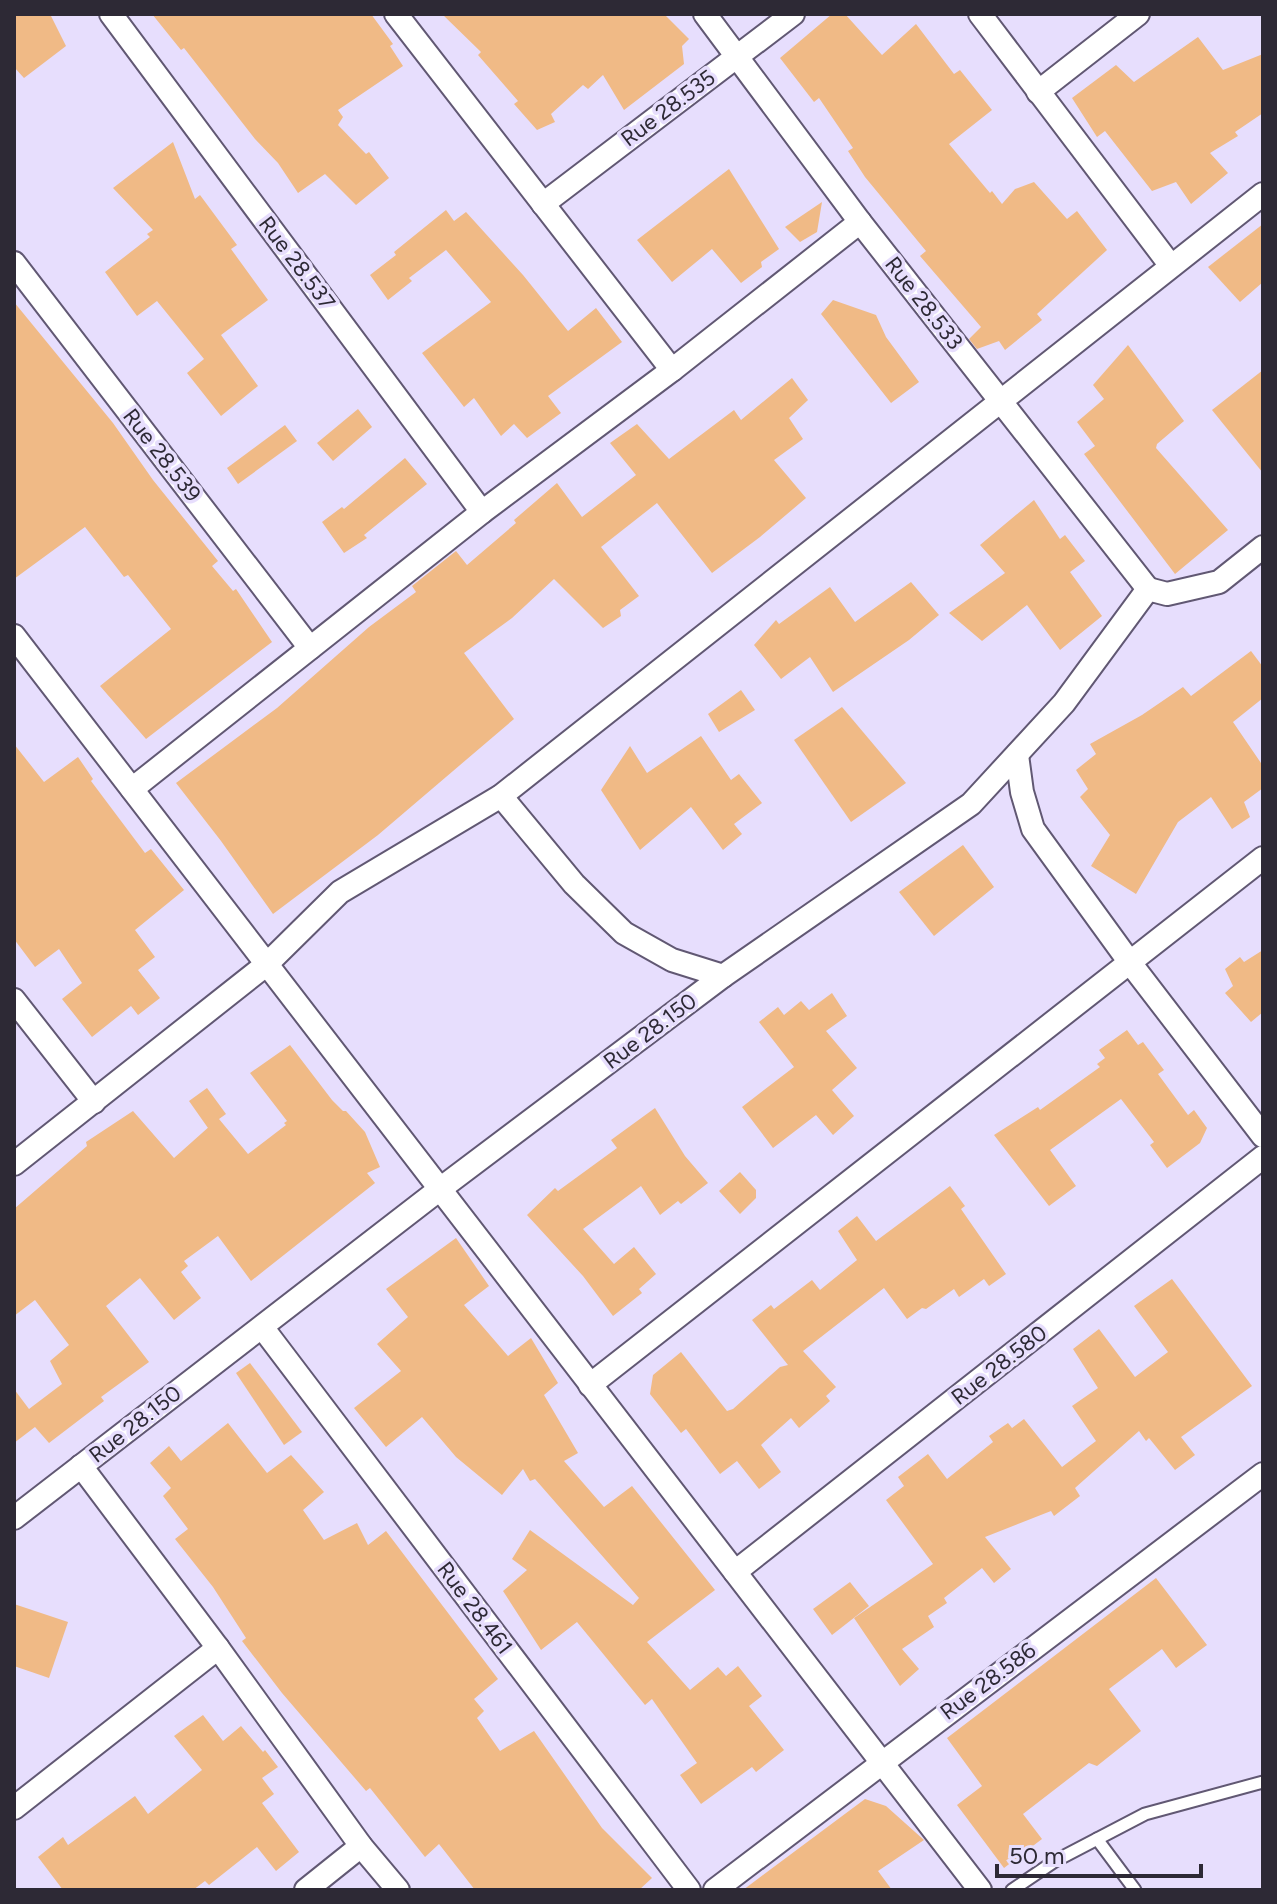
<svg xmlns="http://www.w3.org/2000/svg" width="1277" height="1904" viewBox="0 0 1277 1904" font-family="Figtree,sans-serif">
<style>
.building{fill:#f0ba86}
.lines{fill:none;stroke-linecap:round;stroke-linejoin:round}
.lane-casing{stroke:#615873;stroke-width:15}
.street-casing{stroke:#615873;stroke-width:26}
.lane{stroke:#fff;stroke-width:11}
.street{stroke:#fff;stroke-width:22}
.labels{text-anchor:middle;dominant-baseline:central;stroke-width:7;stroke-linejoin:round;paint-order:stroke}
.street-label{font-size:22px;fill:#2d2935;stroke:#e7defd}
</style>
<rect width="100%" height="100%" fill="#e7defd"/>
<g class="building">
<path d="M14 14H50L66 46 24 78 14 67Z"/>
<path d="M152 14H371L393 44 390 46 403 66 338 110 343 117 338 125 366 154 369 152 389 178 356 205 325 174 298 193 278 163 255 139 184 48 181 50Z"/>
<path d="M442 14H664L689 39 682 46 684 64 624 110 603 75 588 89 583 85 551 114 555 122 537 130 514 104 518 101 478 55 481 52Z"/>
<path d="M832 14H845L882 55 916 24 954 74 960 70 992 110 949 144 990 193 992 191 1002 204 1015 189 1034 182 1067 219 1077 211 1107 250 1037 314 1042 320 1005 350 999 341 977 349 969 339 981 327 920 256 926 251 865 177 848 151 853 148 819 98 814 102 780 58Z"/>
<path d="M1198 37 1223 70 1263 54V113L1235 132 1238 136 1210 153 1228 173 1191 204 1176 182 1152 191 1105 131 1097 137 1072 98 1116 65 1134 82Z"/>
<path d="M173 142 195 199 200 195 237 245 231 249 268 300 221 335 258 386 221 416 187 373 204 359 157 301 137 316 105 272 150 237 147 234 153 230 113 188Z"/>
<path d="M729 169 779 249 761 262 762 267 741 283 712 249 672 282 637 240Z"/>
<path d="M822 202 817 232 800 242 785 227Z"/>
<path d="M446 210 454 221 466 212 523 275 568 331 596 308 622 342 548 396 561 413 527 438 514 424 501 436 474 398 464 407 422 353 491 302 446 250 409 278 412 281 388 300 370 275 396 255 394 252Z"/>
<path d="M1263 224V282L1240 302 1208 267Z"/>
<path d="M833 300 876 315 886 337 919 382 891 403 821 314Z"/>
<path d="M14 302 113 423 153 480 218 561 212 566 233 591 236 589 272 642 146 739 100 686 171 629 128 575 124 577 85 527 14 579Z"/>
<path d="M1128 345 1184 421 1157 444 1156 448 1228 530 1175 574 1084 454 1095 446 1077 422 1104 399 1093 385Z"/>
<path d="M1263 370V473L1212 410Z"/>
<path d="M792 378 808 400 789 418 803 439 774 460 806 498 760 537 712 573 657 503 601 547 639 596 620 610 621 616 603 628 554 579 512 618 464 653 514 719 378 835 273 914 221 841 176 783 277 708 369 627 416 592 412 586 456 551 467 565 516 523 514 520 557 483 582 517 636 475 610 443 637 424 669 459 734 410 741 420Z"/>
<path d="M358 409 372 427 333 461 317 443Z"/>
<path d="M285 425 297 441 238 484 227 468Z"/>
<path d="M405 458 427 484 364 535 367 538 344 553 322 522 342 507 344 509Z"/>
<path d="M1034 500 1060 539 1065 535 1085 561 1070 572 1102 616 1060 650 1027 605 982 641 949 613 1005 573 980 545Z"/>
<path d="M911 582 939 615 909 640 833 692 810 657 781 679 754 645 776 620 779 624 830 587 855 622Z"/>
<path d="M1251 651 1263 667V698L1233 722 1263 766V788L1244 802 1250 817 1232 829 1211 797 1178 822 1136 894 1091 866 1110 835 1080 797 1088 789 1076 770 1096 754 1090 744 1142 715 1183 687 1191 696Z"/>
<path d="M741 690 755 710 719 732 708 714Z"/>
<path d="M842 707 906 783 851 822 794 740Z"/>
<path d="M701 736 731 780 739 774 762 803 734 824 742 834 723 850 691 807 640 850 601 790 630 746 647 773Z"/>
<path d="M14 744 44 782 78 757 93 779 91 781 145 853 151 849 184 890 135 930 155 957 138 970 160 998 138 1015 131 1006 92 1037 62 999 82 983 59 949 35 967 14 939Z"/>
<path d="M963 845 994 887 934 936 899 892Z"/>
<path d="M1263 950V1012L1251 1022 1225 993 1233 986 1225 969 1240 957 1244 962Z"/>
<path d="M832 993 847 1016 826 1031 857 1068 832 1090 854 1116 833 1135 816 1115 773 1148 742 1107 794 1067 759 1022 778 1007 784 1015 801 1001 809 1010Z"/>
<path d="M1127 1030 1138 1045 1143 1042 1164 1070 1158 1074 1188 1115 1194 1110 1207 1128 1200 1143 1167 1168 1150 1145 1154 1142 1121 1099 1050 1150 1076 1186 1049 1206 994 1135 1038 1107 1040 1110 1100 1067 1097 1064 1105 1058 1099 1050Z"/>
<path d="M290 1045 332 1100 343 1111H346L365 1132 380 1167 367 1173 375 1183 251 1281 218 1236 184 1261 188 1266 181 1272 201 1298 174 1320 140 1278 106 1306 149 1362 101 1397 104 1401 49 1443 35 1427 14 1443V1389L29 1409 62 1384 50 1361 69 1345 35 1300 14 1316V1209L87 1146 86 1142 133 1111 174 1158 211 1125 208 1128 189 1101 207 1088 226 1114 219 1119 248 1154 286 1125 284 1123 287 1121 250 1073Z"/>
<path d="M655 1108 685 1156 708 1183 681 1204 678 1201 660 1215 641 1186 583 1229 614 1264 634 1247 656 1274 639 1289 642 1293 613 1316 583 1276 527 1215 555 1188 558 1191 617 1148 611 1140Z"/>
<path d="M740 1172 756 1190V1198L740 1214 719 1191Z"/>
<path d="M950 1186 965 1206 961 1209 1006 1274 989 1286 984 1279 959 1297 954 1289 926 1309 922 1308 907 1319 884 1288 803 1351 836 1387 826 1396 830 1401 799 1428 791 1418 761 1445 781 1472 759 1489 737 1461 720 1474 686 1429 681 1433 650 1394 653 1375 681 1352 727 1411 733 1409 780 1367 788 1365 752 1320 771 1305 774 1309 812 1280 820 1290 857 1260 838 1231 857 1216 876 1241Z"/>
<path d="M456 1238 489 1286 464 1305 508 1356 531 1338 558 1383 544 1395 578 1453 564 1461 604 1507 632 1486 715 1590 647 1642 690 1690 718 1667 726 1676 738 1666 762 1696 749 1706 784 1750 756 1772 752 1767 701 1804 680 1775 697 1763 652 1699 645 1705 577 1622 541 1650 503 1591 527 1570 512 1559 530 1530 633 1605 639 1598 535 1479 530 1481 523 1469 502 1495 456 1457 422 1417 386 1447 354 1408 401 1371 377 1344 408 1317 386 1289Z"/>
<path d="M1172 1279 1252 1386 1181 1437 1195 1455 1175 1470 1149 1438 1146 1441 1139 1431 1075 1488 1080 1496 1054 1516 1051 1511 985 1537 1011 1569 994 1583 982 1568 944 1598 947 1603 928 1616 934 1627 902 1649 919 1669 900 1686 854 1618 933 1564 886 1500 904 1486 898 1477 928 1454 947 1479 993 1442 989 1436 1008 1423 1012 1428 1024 1419 1062 1467 1096 1441 1072 1406 1098 1388 1073 1349 1099 1329 1135 1377 1168 1352 1134 1306Z"/>
<path d="M250 1363 302 1432 284 1445 236 1373Z"/>
<path d="M228 1423 267 1473 291 1455 324 1492 303 1510 324 1540 357 1523 368 1545 386 1531 498 1679 474 1699 484 1711 477 1718 500 1751 534 1731 602 1828 652 1878 639 1890H475L439 1844 425 1857 370 1788 366 1791 282 1693 242 1641 246 1638 213 1587 175 1539 188 1529 163 1496 171 1488 150 1463 169 1446 181 1461Z"/>
<path d="M1156 1578 1207 1645 1176 1668 1162 1649 1109 1689 1141 1731 1097 1766 1089 1763 1023 1814 1042 1839 1004 1868 957 1805 982 1786 947 1738Z"/>
<path d="M850 1582 869 1606 832 1635 813 1609Z"/>
<path d="M14 1604 68 1622 49 1678 14 1666Z"/>
<path d="M203 1715 223 1741 241 1726 263 1752 265 1750 278 1767 262 1778 274 1794 262 1803 299 1852 276 1871 257 1847 209 1885 205 1881 193 1890H63L38 1857 63 1837 68 1845 135 1796 148 1814 202 1770 174 1736Z"/>
<path d="M865 1799 886 1806 924 1840 878 1871 892 1890H743Z"/>
</g>
<g class="lines">
<g class="lane-casing">
<g id="lane">
<path d="M1097 1839 1135 1890"/>
<path d="M1012 1890 1055 1861 1145 1814 1263 1782"/>
</g>
</g>
<g class="street-casing">
<g id="street">
<path d="M111 14 482 512"/>
<path d="M396 14 672 370"/>
<path d="M705 14 860 222 1148 589"/>
<path d="M980 14 1171 266"/>
<path d="M1038 92 1138 14"/>
<path d="M543 204 793 14"/>
<path d="M14 263 310 648"/>
<path d="M14 636 980 1890"/>
<path d="M1017 755 1022 792 1033 829 1131 964 1263 1136"/>
<path d="M132 789 482 512 672 370 860 222"/>
<path d="M501 796 574 884 624 933 672 960 723 976"/>
<path d="M14 1000 94 1102"/>
<path d="M14 1164 267 964 340 892 501 796 1263 194"/>
<path d="M262 1327 689 1890"/>
<path d="M590 1385 1263 858"/>
<path d="M81 1466 218 1648 361 1846 398 1890"/>
<path d="M14 1518 440 1189 723 976 971 804 1064 703 1148 589 1167 594 1219 582 1263 547"/>
<path d="M735 1572 1263 1157"/>
<path d="M14 1808 218 1648"/>
<path d="M306 1890 361 1846"/>
<path d="M715 1890 1263 1474"/>
</g>
</g>
<use href="#lane" class="lane"/>
<use href="#street" class="street"/>
</g>
<g class="labels">
<g class="street-label">
<text transform="translate(668 108) rotate(-37)">Rue 28.535</text>
<text transform="translate(297 263) rotate(53)">Rue 28.537</text>
<text transform="translate(924 303) rotate(52)">Rue 28.533</text>
<text transform="translate(162 455) rotate(52)">Rue 28.539</text>
<text transform="translate(650 1031) rotate(-37)">Rue 28.150</text>
<text transform="translate(999 1365) rotate(-38)">Rue 28.580</text>
<text transform="translate(135 1424) rotate(-38)">Rue 28.150</text>
<text transform="translate(475 1608) rotate(53)">Rue 28.461</text>
<text transform="translate(988 1681) rotate(-37)">Rue 28.586</text>
</g>
</g>
<rect width="1277" height="1904" fill="none" stroke="#2d2935" stroke-width="32"/>
<path d="M997 1864v12h204v-12" fill="none" stroke="#2d2935" stroke-width="4"/>
<text x="1009" y="1864" font-size="24" fill="#2d2935" stroke="#e7defd" stroke-width="6" paint-order="stroke">50 m</text>
</svg>
